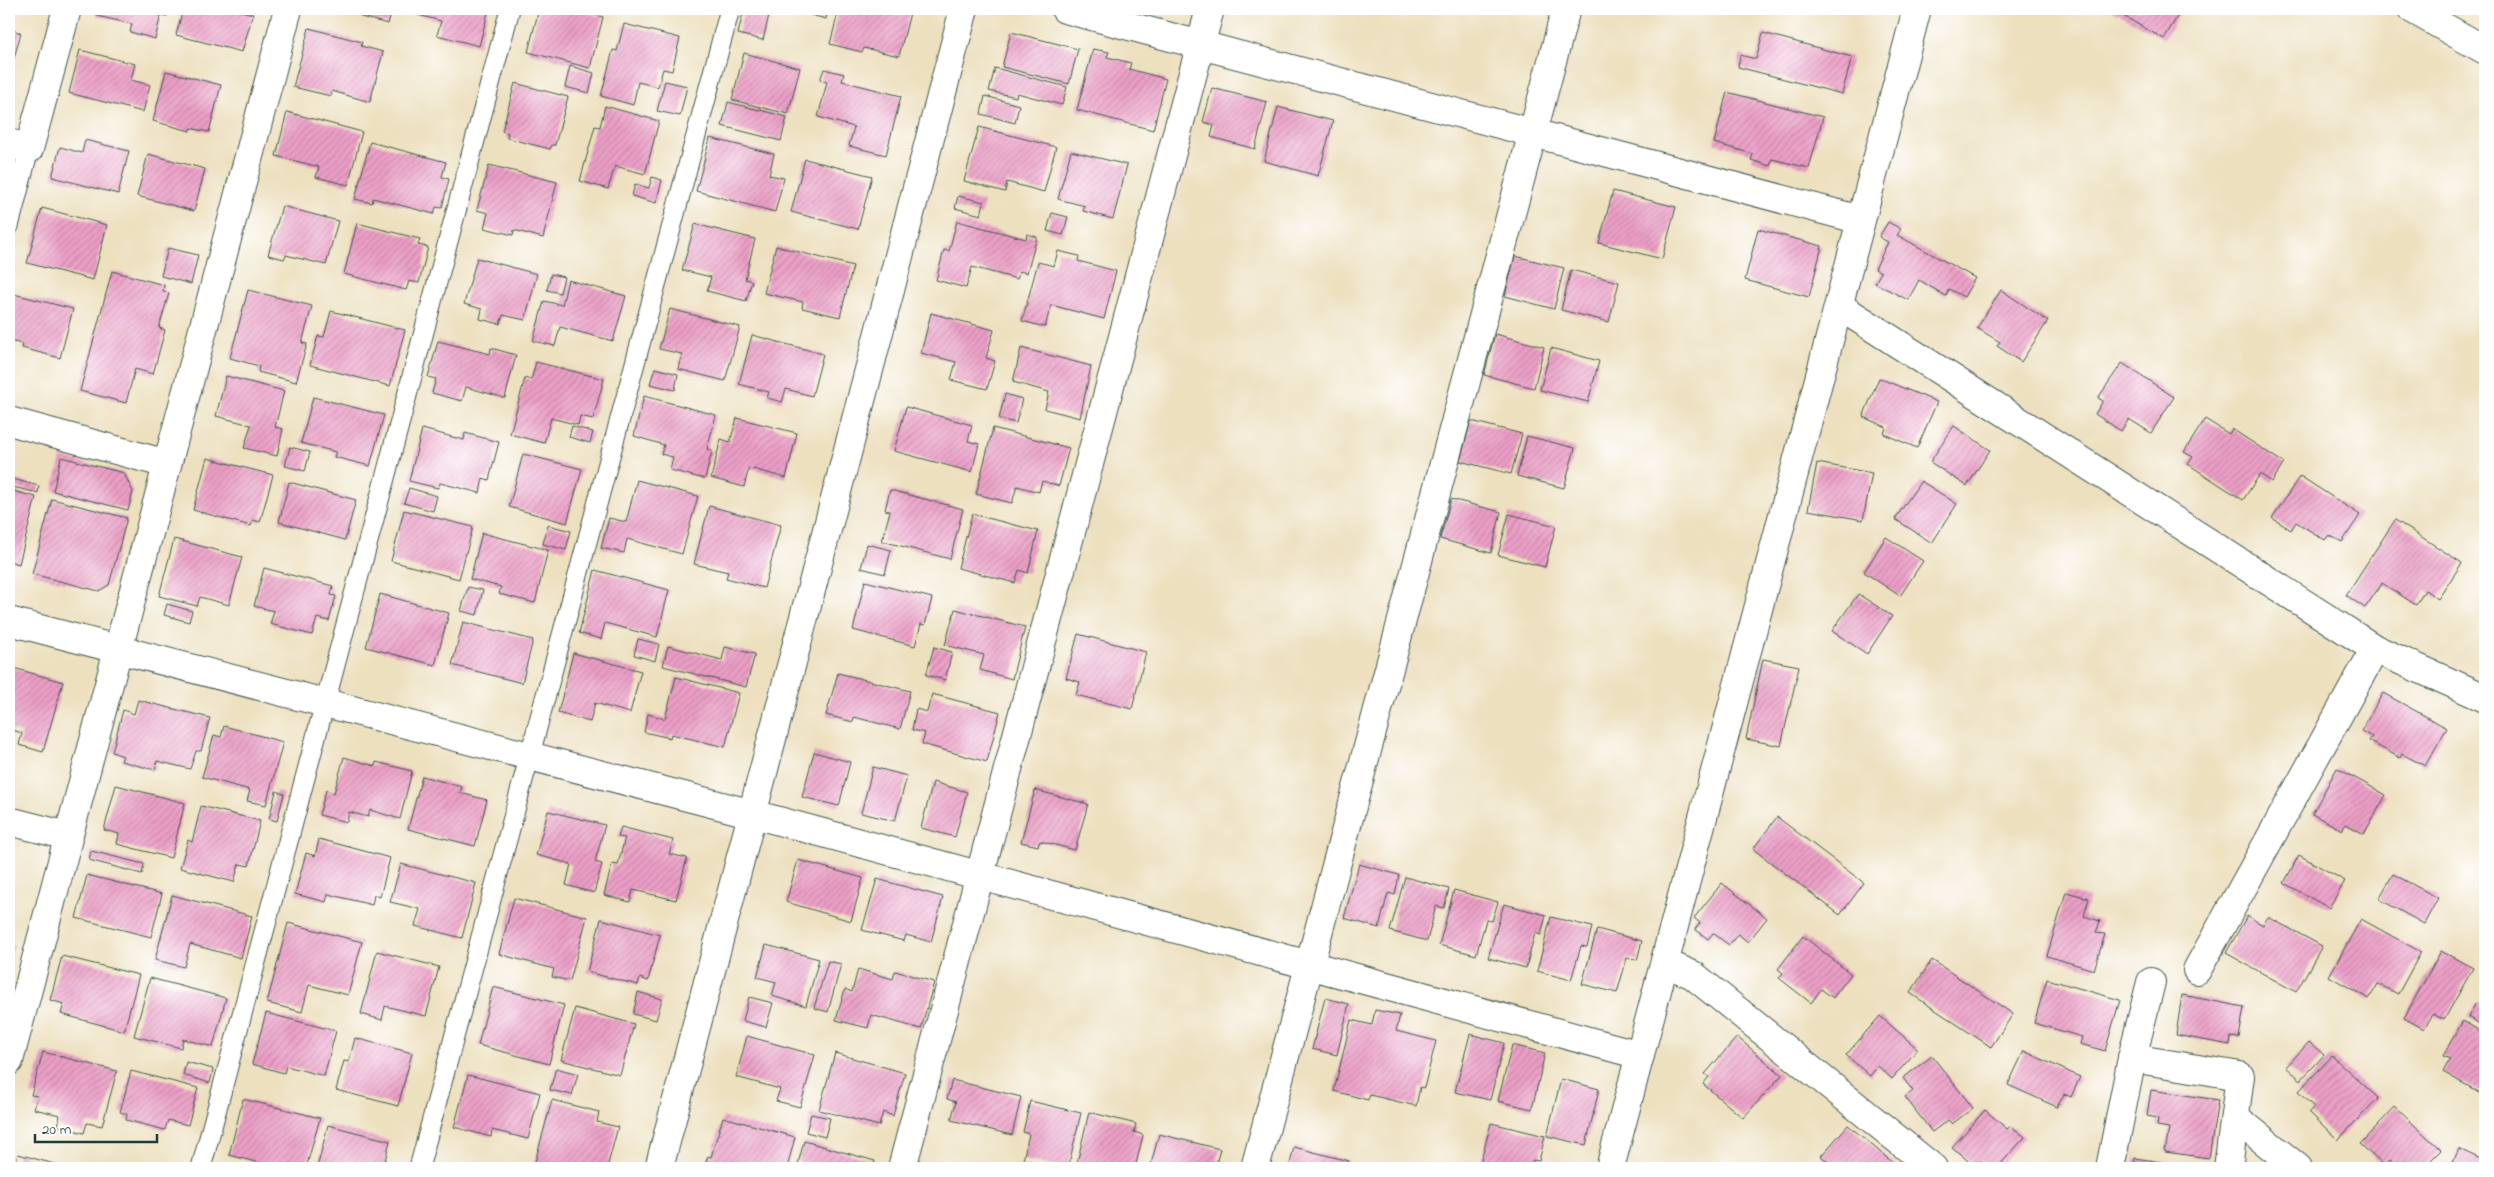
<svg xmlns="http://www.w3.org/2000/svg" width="2494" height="1177" viewBox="0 0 2494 1177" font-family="'Indie Flower',sans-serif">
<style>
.building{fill:url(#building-hatch)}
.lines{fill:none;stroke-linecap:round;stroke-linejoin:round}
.lane-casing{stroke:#3e5549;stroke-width:21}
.street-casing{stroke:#3e5549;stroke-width:30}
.secondary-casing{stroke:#3e5549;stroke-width:30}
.lane{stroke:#fff;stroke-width:19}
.street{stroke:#fff;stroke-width:28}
.secondary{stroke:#fff;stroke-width:28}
</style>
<defs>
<pattern id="building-hatch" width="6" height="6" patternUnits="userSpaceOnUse" patternTransform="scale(1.25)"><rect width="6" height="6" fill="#ed9fc7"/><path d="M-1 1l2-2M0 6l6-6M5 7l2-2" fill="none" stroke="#bf83a2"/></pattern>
</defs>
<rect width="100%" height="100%" fill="#fff"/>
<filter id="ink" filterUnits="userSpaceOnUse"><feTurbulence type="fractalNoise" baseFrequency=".02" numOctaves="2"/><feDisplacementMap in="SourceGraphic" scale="10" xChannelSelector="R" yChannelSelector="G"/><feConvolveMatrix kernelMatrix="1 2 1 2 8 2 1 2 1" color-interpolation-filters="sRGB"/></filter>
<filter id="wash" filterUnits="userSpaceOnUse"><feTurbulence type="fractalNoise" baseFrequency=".0096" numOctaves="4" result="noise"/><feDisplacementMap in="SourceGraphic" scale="20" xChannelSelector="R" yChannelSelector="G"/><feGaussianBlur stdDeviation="1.12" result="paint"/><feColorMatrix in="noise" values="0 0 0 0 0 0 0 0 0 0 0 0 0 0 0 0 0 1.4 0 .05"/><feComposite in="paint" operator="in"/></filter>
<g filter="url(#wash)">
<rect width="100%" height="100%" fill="#ede0bf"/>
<g id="blocks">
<g class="building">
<path d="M99 9H169L167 16 161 15 155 39 130 32 132 24 97 16Z"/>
<path d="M183 9H233L253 14 242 52 176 35Z"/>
<path d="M364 9H392L388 24 361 17Z"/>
<path d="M413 9H489L479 46 437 35 441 21 411 13Z"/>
<path d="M539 9H572L603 17 590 68 528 52Z"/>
<path d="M650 9H670L668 14Z"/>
<path d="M744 9 770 11 763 40 738 34Z"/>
<path d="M789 9H828L826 19Z"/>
<path d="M839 9H911L899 56 864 48 862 52 830 44Z"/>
<path d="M2111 9H2182L2164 39Z"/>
<path d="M624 24 680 38 672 71 663 69 658 87 638 82 633 105 601 96 613 50 617 51Z"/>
<path d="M309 28 362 42 361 46 383 52 370 102 332 91 331 96 293 87Z"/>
<path d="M9 29 21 33 9 76Z"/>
<path d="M1011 32 1078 49 1069 84 1002 67Z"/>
<path d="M1763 33 1852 57 1842 94 1738 67 1740 55 1756 59Z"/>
<path d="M1093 49 1109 52 1107 57 1131 63 1129 69 1166 79 1153 130 1077 110Z"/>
<path d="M80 50 135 64 131 80 150 85 143 112 69 93Z"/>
<path d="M744 53 800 68 788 114 732 100Z"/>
<path d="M570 66 594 73 589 93 565 87Z"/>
<path d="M995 68 1067 87 1062 105 1017 93 1016 97 989 91Z"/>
<path d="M824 69 844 74 842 81 901 96 886 155 849 146 854 127 818 117 827 82 820 80Z"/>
<path d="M166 71 221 85 209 132 190 128V131L153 121Z"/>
<path d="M665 81 687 86 680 116 657 111Z"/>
<path d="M515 83 568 97 555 145H552L550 149 507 138 508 133 502 131Z"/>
<path d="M1212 88 1267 102 1255 149 1211 137 1214 125 1203 122Z"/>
<path d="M1727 92 1823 117 1809 168 1772 159 1770 166 1751 160 1753 154 1714 143Z"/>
<path d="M985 96 1019 105 1015 123 981 114Z"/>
<path d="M728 102 787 117 781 141 722 126Z"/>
<path d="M605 106 659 121 645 174 615 166 608 189 580 181 595 126 600 127Z"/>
<path d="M1278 107 1333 121 1318 176 1264 161Z"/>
<path d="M287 112 362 132 348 185 316 177 319 167 276 156Z"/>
<path d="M979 127 1056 147 1044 192 1007 182 1005 192 964 181Z"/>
<path d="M710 138 774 154 769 175 784 178 775 212 696 191Z"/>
<path d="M85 140 129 151 118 194 52 177 60 147 82 153Z"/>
<path d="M370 142 446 162 442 177 449 179 442 208 436 207 434 214 373 198 372 203 355 199Z"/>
<path d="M1071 151 1127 165 1113 219 1083 211 1085 206 1058 199Z"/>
<path d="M148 154 205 169 194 211 137 196Z"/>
<path d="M805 159 872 176 858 229 791 212Z"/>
<path d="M489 165 557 182 543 238 514 230 513 235 484 228 488 213 477 210Z"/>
<path d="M652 177 662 180 656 203 632 196 635 184 649 188Z"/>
<path d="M1613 191 1676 207 1662 259 1599 243Z"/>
<path d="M958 196 984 202 981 215 955 208Z"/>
<path d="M282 206 338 221 326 265 286 255 284 259 268 255Z"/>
<path d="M42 208 107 225 93 280 27 263Z"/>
<path d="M1052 213 1068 217 1063 235 1047 231Z"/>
<path d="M957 221 1026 239 1027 234 1037 237 1027 273 1020 271 1017 279 972 267 966 288 936 280 944 250 949 251Z"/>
<path d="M1888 222 1901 229 1897 235 1975 278 1964 297 1949 289 1946 296 1919 280 1908 300 1875 283 1881 272 1875 269 1888 242 1879 237Z"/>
<path d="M357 223 420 239 418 245 428 247 419 283 409 281 406 290 344 274Z"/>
<path d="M695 224 755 239 745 279 752 281 746 301 707 291 711 277 682 270Z"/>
<path d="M1758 229 1822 246 1809 297 1745 280Z"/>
<path d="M776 246 853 266 840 317 802 308 803 302 764 293Z"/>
<path d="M168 248 198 255 191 284 161 276Z"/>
<path d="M1058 251 1079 256 1078 261 1116 271 1104 319 1051 305 1045 327 1022 321 1038 262 1054 266Z"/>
<path d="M1515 256 1564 268 1554 309 1505 296Z"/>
<path d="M477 258 537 274 525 320 503 315 500 324 480 319 482 309 464 304Z"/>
<path d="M1571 270 1619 282 1609 322 1561 310Z"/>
<path d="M112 271 164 285 163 291 169 293 159 328 165 330 153 374 135 369 126 403 80 391Z"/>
<path d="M551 274 564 277 560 293 547 290Z"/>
<path d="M568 280 626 296 613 341 560 327 555 346 533 341 544 301 562 305Z"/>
<path d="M248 290 312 306 302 343 307 344 296 382 258 372 259 366 230 358Z"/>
<path d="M2001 290 2048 321 2021 362 1997 346 2000 342 1977 328Z"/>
<path d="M14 294 73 309 60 358 22 348 23 344 9 341V313Z"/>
<path d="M670 309 740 327 725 381 678 369 682 354 659 349Z"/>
<path d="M331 311 405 330 390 386 310 365 318 336 324 337Z"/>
<path d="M931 313 994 330 986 358 995 361 987 389 951 380 956 362 921 353Z"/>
<path d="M1495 334 1544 347 1534 388 1484 375Z"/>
<path d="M752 335 823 354 812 396 786 389 782 402 767 398 769 392 739 384Z"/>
<path d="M438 341 490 354 491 348 516 355 505 398 466 387 462 401 432 393 436 379 428 377Z"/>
<path d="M1021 348 1091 366 1080 418 1045 409 1049 392 1013 382Z"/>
<path d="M1551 348 1599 361 1588 402 1540 390Z"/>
<path d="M536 362 604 379 593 419 580 416 578 425 551 418 544 443 510 434 525 378 531 380Z"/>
<path d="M2122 363 2174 397 2151 433 2129 419 2121 431 2095 414 2103 401 2098 398Z"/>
<path d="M655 368 678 374 675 390 650 384Z"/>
<path d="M226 376 284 391 275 427 283 429 277 456 244 448 251 425 216 416Z"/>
<path d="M1879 378 1937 402 1917 448 1884 434 1886 427 1863 417Z"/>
<path d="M1005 394 1022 399 1016 423 999 419Z"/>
<path d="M644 396 716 415 707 449 712 451 705 479 670 470 673 457 661 454 664 445 634 436Z"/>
<path d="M313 397 384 415 370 466 334 457 336 452 301 443Z"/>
<path d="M906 407 972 425 968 441 979 444 972 472 894 451Z"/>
<path d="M737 418 797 433 786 478 749 468 744 487 711 478 721 439 730 442Z"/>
<path d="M2205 419 2229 434 2232 429 2284 463 2272 482 2260 474 2243 500 2188 464 2193 457 2184 452Z"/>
<path d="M1471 421 1522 434 1511 474 1460 461Z"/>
<path d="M572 426 593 432 590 443 569 437Z"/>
<path d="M1954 426 1990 450 1967 486 1930 462Z"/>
<path d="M993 428 1069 448 1059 486 1042 481 1039 492 1017 486 1012 503 976 494Z"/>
<path d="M422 429 464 440 465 433 499 442 489 480 483 478 480 493 440 483 438 488 409 481Z"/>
<path d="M1527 436 1575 448 1564 488 1517 476Z"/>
<path d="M290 447 310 452 305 471 285 466Z"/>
<path d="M523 454 582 469 567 523 509 507Z"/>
<path d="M61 457 124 473 133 492 128 510 53 491Z"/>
<path d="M207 458 273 475 260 522 253 520 251 526 193 510Z"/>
<path d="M1817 463 1872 473 1863 520 1808 510Z"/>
<path d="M2300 476 2360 515 2342 542 2329 535 2325 540 2296 522 2291 530 2272 518Z"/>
<path d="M9 478 39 486 38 493 9 486Z"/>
<path d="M637 480 698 496 682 554 627 539 624 553 601 548 609 518 626 522Z"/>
<path d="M1921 481 1957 504 1932 543 1895 519Z"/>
<path d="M289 482 356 500 345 540 279 522Z"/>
<path d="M409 488 437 496 433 511 404 503Z"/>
<path d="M9 490 36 497 19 564 9 561Z"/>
<path d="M890 490 963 509 950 559 882 541 890 511 885 510Z"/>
<path d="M52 499 127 518 109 585 99 591 32 574Z"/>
<path d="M1451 499 1501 512 1491 553 1440 539Z"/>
<path d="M709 506 781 525 764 588 726 578 728 572 694 564Z"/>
<path d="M404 510 473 527 459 579 391 561Z"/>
<path d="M972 514 1038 531 1028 573 1019 570 1015 583 958 568Z"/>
<path d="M1509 514 1556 526 1545 567 1498 555Z"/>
<path d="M2395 520 2462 563 2438 599 2425 590 2416 605 2382 583 2365 608 2346 595Z"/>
<path d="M548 525 571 531 566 550 543 544Z"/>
<path d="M482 533 548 550 535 603 499 594 501 587 470 579Z"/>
<path d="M1886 537 1923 561 1900 596 1864 572Z"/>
<path d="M174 539 242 557 229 605 200 597 197 606 159 596Z"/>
<path d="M867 544 891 550 885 574 861 568Z"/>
<path d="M264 568 333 586 331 595 336 596 329 621 317 618 312 635 270 624 274 611 254 606Z"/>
<path d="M595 570 669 590 657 637 605 623 601 639 579 633Z"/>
<path d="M865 581 932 598 925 625 921 624 915 646 853 630Z"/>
<path d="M468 587 483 590 477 615 461 611Z"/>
<path d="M380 594 449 613 435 665 366 647Z"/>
<path d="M1858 594 1892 616 1867 654 1832 631Z"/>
<path d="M167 604 192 611 189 622 164 615Z"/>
<path d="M955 609 1025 627 1012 679 980 670 984 655 945 645Z"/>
<path d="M463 622 533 640 522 683 452 665Z"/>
<path d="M1078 634 1146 652 1132 709 1076 695 1080 682 1066 678Z"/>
<path d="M638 639 659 644 655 661 634 655Z"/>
<path d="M668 646 722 660 725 647 755 654 746 687 663 666Z"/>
<path d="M934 647 952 652 945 680 926 675Z"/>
<path d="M573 653 641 671 630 713 595 703 590 722 558 713Z"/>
<path d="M1763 659 1799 666 1781 746 1746 739Z"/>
<path d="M10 667 63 682 43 752 19 745 22 733 9 729Z"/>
<path d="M838 673 910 691 900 729 854 717 853 722 826 715Z"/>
<path d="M676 677 739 693 725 747 671 734 670 738 644 732 648 714 665 719Z"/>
<path d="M2383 693 2447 728 2425 766 2402 754 2400 758 2369 741 2372 737 2361 731Z"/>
<path d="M932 694 1000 712 987 762 922 744 925 733 912 730 916 709 927 712Z"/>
<path d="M138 700 210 718 201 751H196L190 769 157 761 155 770 121 761 123 756 112 752 123 710 134 714Z"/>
<path d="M224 726 283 742 266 805 247 801 250 790 202 777 214 735 221 737Z"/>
<path d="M814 752 850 762 839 806 802 797Z"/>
<path d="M344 757 375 766 376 762 412 771 400 819 370 810 368 817 349 812 347 822 319 815 326 790 334 793Z"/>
<path d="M873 767 907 776 895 821 861 813Z"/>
<path d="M2337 768 2386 795 2364 834 2346 824 2342 830 2312 814Z"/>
<path d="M422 776 462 787 460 793 487 800 475 846 408 829Z"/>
<path d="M933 782 967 792 955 837 921 828Z"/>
<path d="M116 785 185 803 171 858 117 844 119 834 104 830Z"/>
<path d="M1035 790 1088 804 1075 850 1040 841 1038 846 1021 842Z"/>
<path d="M276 791 284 794 277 821 269 819Z"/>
<path d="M201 806 260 821 249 866 239 864 234 882 180 868 188 840 192 842Z"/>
<path d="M548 811 605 825 595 862 602 864 594 893 566 885 571 864 536 855Z"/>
<path d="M1777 817 1864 883 1840 915 1753 849Z"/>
<path d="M621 827 673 840 669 854 687 858 676 900 633 890 630 902 604 895 612 864 618 865 624 841 625 838 618 837Z"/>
<path d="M319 839 390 858 380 897 374 895 372 905 328 894 326 902 295 894 306 853 315 856Z"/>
<path d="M91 851 144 864 142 874 89 860Z"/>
<path d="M2299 855 2345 881 2329 908 2284 883Z"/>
<path d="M798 860 863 878 851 921 786 902Z"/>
<path d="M401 864 476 883 462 938 415 926 420 909 390 902Z"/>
<path d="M1359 864 1399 875 1395 895 1388 893 1379 928 1344 918Z"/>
<path d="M2393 874 2438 898 2424 924 2379 899Z"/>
<path d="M87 875 162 894 151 937 76 918Z"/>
<path d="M1405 877 1449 889 1444 908 1436 906 1427 941 1390 931Z"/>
<path d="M877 879 943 897 931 942 906 935 904 941 862 930Z"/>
<path d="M1722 883 1767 918 1748 942 1738 934 1729 945 1713 933 1708 939 1695 929 1700 923 1694 918Z"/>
<path d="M1454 890 1498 902 1492 921 1486 920 1476 955 1439 945Z"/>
<path d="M2066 892 2089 898 2084 916 2100 921 2096 933 2105 934 2094 970 2047 956Z"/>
<path d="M172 895 252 916 241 958 190 944 184 967 155 960Z"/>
<path d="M514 898 587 917 570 981 552 977 554 969 499 954Z"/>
<path d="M1504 904 1546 915 1541 935 1535 933 1526 968 1488 958Z"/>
<path d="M2247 916 2263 925 2268 917 2322 946 2296 992 2226 953Z"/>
<path d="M1551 917 1592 927 1587 947 1581 946 1571 980 1537 971Z"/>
<path d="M601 919 660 935 648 981 640 978 638 985 587 972Z"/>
<path d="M2361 919 2421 952 2398 994 2378 984 2369 999 2329 976Z"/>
<path d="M288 923 362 942 348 995 309 985 302 1012 267 1003Z"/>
<path d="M1597 929 1642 941 1637 960 1627 958 1617 993 1582 984Z"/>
<path d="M1803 936 1851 974 1833 998 1821 989 1811 1003 1779 978 1783 973 1778 969Z"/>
<path d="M9 943 14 945 9 961Z"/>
<path d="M766 945 819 959 806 1006 772 996 776 982 757 977Z"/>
<path d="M377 951 439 967 426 1016 385 1006 382 1020 361 1014Z"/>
<path d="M2441 951 2473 968 2444 1020 2433 1014 2424 1029 2404 1018Z"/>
<path d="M62 956 139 975 124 1031 61 1014 64 1004 50 1000Z"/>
<path d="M1932 960 2013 1014 1991 1047 1910 993Z"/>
<path d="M828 961 841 964 828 1012 814 1008Z"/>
<path d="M858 969 893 979 895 971 934 982 921 1029 871 1015 868 1028 836 1020 845 989 852 992Z"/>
<path d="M150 978 226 998 213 1047 183 1039 181 1048 134 1036Z"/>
<path d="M2047 979 2120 1000 2105 1051 2080 1044 2082 1037 2034 1023Z"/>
<path d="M493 987 564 1005 549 1064 478 1045Z"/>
<path d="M638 992 662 999 656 1020 633 1014Z"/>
<path d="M2182 995 2244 1007 2239 1038 2231 1037 2230 1045 2176 1035Z"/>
<path d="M749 997 773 1003 766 1027 743 1021Z"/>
<path d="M1325 998 1349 1004 1337 1055 1312 1049Z"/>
<path d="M2476 1003 2485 1008V1015L2480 1024 2468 1017Z"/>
<path d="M575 1008 634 1024 620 1075 561 1060Z"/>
<path d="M1375 1010 1400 1015 1396 1031 1436 1041 1424 1088 1420 1087 1416 1106 1370 1095 1368 1100 1334 1091 1351 1020 1372 1025Z"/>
<path d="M266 1013 336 1031 324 1076 286 1066 284 1073 252 1064Z"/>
<path d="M1880 1016 1918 1049 1892 1079 1878 1066 1870 1076 1846 1055Z"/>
<path d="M2463 1021 2485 1034 2483 1045 2485 1047V1088L2482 1094 2443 1072 2450 1059 2443 1056Z"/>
<path d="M1470 1034 1504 1043 1490 1100 1455 1092Z"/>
<path d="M747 1036 815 1055 800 1107 776 1101 780 1089 736 1077Z"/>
<path d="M1737 1037 1782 1075 1743 1118 1703 1084 1709 1077 1705 1074Z"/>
<path d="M355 1038 412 1053 398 1106 336 1090 344 1061 349 1062Z"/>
<path d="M2309 1042 2324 1055 2301 1080 2286 1067Z"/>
<path d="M1512 1045 1545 1053 1532 1109 1498 1101Z"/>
<path d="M2024 1051 2080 1077 2071 1097 2064 1094 2057 1107 2008 1085Z"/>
<path d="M43 1052 117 1071 102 1126 87 1123 84 1133 58 1126 60 1115 34 1109 38 1096 31 1095Z"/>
<path d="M835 1053 905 1073 893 1116 883 1112 879 1126 819 1110Z"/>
<path d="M1932 1056 1973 1108 1952 1124 1948 1120 1932 1132 1905 1097 1913 1091 1903 1078Z"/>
<path d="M2332 1056 2378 1098 2338 1140 2309 1112 2314 1107 2298 1092Z"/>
<path d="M186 1062 213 1069 210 1083 183 1075Z"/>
<path d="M556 1068 578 1074 572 1095 550 1090Z"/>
<path d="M131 1071 198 1088 188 1125 168 1120 165 1130 126 1120 127 1114 120 1112Z"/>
<path d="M468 1075 540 1093 528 1139 492 1130 491 1137 454 1127Z"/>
<path d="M1561 1079 1599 1089 1586 1145 1547 1136Z"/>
<path d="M952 1080 1021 1097 1012 1135 951 1120 956 1102 947 1099Z"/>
<path d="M2151 1090 2218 1100 2209 1158 2165 1152 2169 1128 2157 1126 2158 1118 2147 1116Z"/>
<path d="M243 1099 320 1118 306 1168H271V1166L229 1155Z"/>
<path d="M552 1100 599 1112 597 1122 618 1127 607 1168H560L535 1162Z"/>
<path d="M1030 1101 1081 1113 1068 1168 1023 1160 1029 1134 1023 1132Z"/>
<path d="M2395 1107 2441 1150 2423 1168H2399L2390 1160 2384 1166 2360 1144Z"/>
<path d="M1985 1110 2007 1129 2011 1126 2025 1137 1997 1168H1989L1981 1161 1975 1167 1952 1147Z"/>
<path d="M1089 1112 1136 1124 1134 1132 1143 1135 1135 1168H1099L1077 1163Z"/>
<path d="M811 1114 830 1118 825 1137 806 1132Z"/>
<path d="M723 1117 795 1137 787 1168H704L708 1156 711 1157Z"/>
<path d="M1491 1123 1545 1136 1539 1161 1533 1160 1531 1168H1479Z"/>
<path d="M328 1125 390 1141 383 1168H317Z"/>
<path d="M1848 1125 1899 1168H1836L1821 1156Z"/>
<path d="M1159 1134 1220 1149 1215 1168H1150Z"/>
<path d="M804 1141 875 1161 873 1168H797Z"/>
<path d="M1294 1147 1349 1161 1347 1168H1289Z"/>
<path d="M2459 1149 2485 1161V1168H2450Z"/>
<path d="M18 1154 69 1168H15Z"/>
<path d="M2135 1158 2194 1167V1168H2134Z"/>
</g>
</g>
</g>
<g filter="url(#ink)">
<use href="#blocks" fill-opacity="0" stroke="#3e5549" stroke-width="1"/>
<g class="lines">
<g class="lane-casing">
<g id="lane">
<path d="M9 226 29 149"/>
<path d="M201 1168 510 9"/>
<path d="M419 1168 730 9"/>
</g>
</g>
<g class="street-casing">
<g id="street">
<path d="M1065 9 1861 220"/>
<path d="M2412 9 2485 50"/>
<path d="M9 143 29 149 67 9"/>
<path d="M1839 306 2375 649 2485 698"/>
<path d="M9 421 167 464"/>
<path d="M753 814 1640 1055"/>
<path d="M9 821 68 836"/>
<path d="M1665 963 1693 975 1933 1168"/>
<path d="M2197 970 2375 649"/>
<path d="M2132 1058 2240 1076 2228 1168"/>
<path d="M9 1061 288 9"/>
<path d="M2236 1118 2298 1168"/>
<path d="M902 1168 1210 9"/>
<path d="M1255 1168 1566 9"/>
<path d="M1610 1168 1917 9"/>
<path d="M2110 1168 2132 1058 2151 982"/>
</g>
</g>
<g class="secondary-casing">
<g id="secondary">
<path d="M9 621 753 814"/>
<path d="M659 1168 964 9"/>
</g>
</g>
<use href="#lane" class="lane"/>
<use href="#street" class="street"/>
<use href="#secondary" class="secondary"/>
</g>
</g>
<rect width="2494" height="1177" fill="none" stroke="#fff" stroke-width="30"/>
<path d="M35 1134v8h122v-8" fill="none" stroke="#1f3d34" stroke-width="2.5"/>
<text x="42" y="1134" font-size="15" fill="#1f3d34" stroke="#ffffff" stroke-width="4" paint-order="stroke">20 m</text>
</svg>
